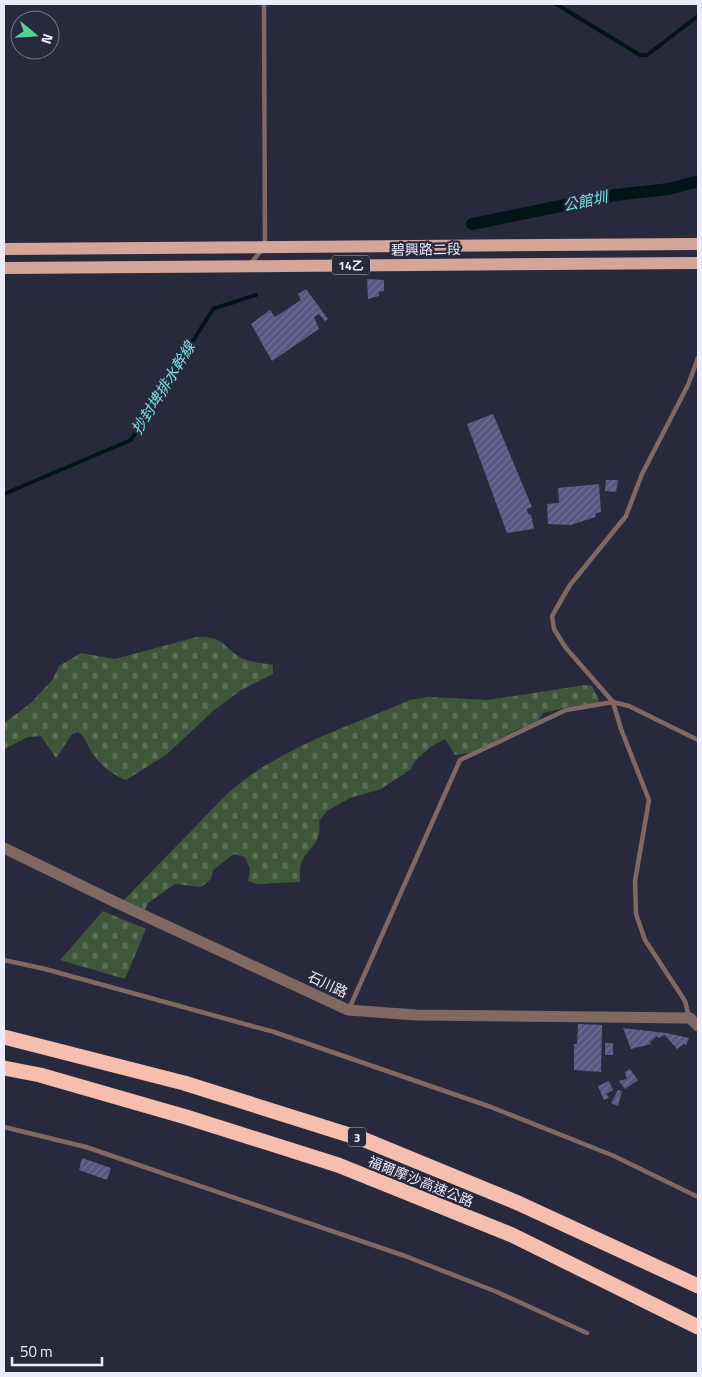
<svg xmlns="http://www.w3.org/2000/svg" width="702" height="1377" viewBox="0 0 702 1377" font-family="'Titillium Web','Noto Sans TC',sans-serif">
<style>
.cemetery{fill:url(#cemetery-stones)}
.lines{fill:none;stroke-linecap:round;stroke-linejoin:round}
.stream{stroke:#021415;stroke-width:4}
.canal{stroke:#021415;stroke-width:12}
.building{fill:url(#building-hatch)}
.service{stroke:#806963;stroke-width:4.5}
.tertiary{stroke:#806963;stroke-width:11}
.primary{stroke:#d4a69a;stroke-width:12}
.motorway{stroke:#f5beaf;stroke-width:15}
.labels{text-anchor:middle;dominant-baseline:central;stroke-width:4.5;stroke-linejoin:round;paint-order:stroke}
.shield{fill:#29293e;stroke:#b2b2c2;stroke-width:1}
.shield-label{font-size:12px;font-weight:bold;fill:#ececfa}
.street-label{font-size:14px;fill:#ececfa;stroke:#29293e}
.water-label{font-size:15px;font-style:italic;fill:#78e0e4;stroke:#29293e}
</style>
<defs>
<pattern id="cemetery-stones" width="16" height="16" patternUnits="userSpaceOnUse" patternTransform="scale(1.25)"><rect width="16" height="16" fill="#3f5739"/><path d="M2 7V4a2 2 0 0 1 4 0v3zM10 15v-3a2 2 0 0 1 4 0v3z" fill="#5b6f57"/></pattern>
<pattern id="building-hatch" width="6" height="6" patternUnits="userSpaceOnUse" patternTransform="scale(1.25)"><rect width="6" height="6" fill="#595781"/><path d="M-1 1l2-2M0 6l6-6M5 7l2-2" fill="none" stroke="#716f94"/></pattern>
</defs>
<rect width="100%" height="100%" fill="#29293e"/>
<g class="cemetery">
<path d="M197 637C223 637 220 643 238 656 246 662 263 663 273 665V674L241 690 213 711 166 755 126 780C115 776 100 765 94 755 88 748 86 737 78 732L72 734 56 758 41 736 28 737 4 749V723L31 703 53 679 59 666 81 653 115 659Z"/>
<path d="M585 685 592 686 599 700 598 703 573 706 543 713 538 722 516 730 474 752 455 755 445 739 432 746 415 761 411 769 381 789 350 798 327 811 319 821C322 843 311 845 302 861 299 867 300 876 300 882L256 884 248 881 250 869 245 857 234 854 213 870 211 879 201 887 175 884 148 903 144 912 120 904 227 794C278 748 348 727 410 700L427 697 488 700Z"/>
<path d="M103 911 146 929 125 979 60 960Z"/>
</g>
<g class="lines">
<g class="stream">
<path d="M556 4 640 55H647L698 16"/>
<path d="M4 494 131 440 213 309 256 295"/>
</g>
<path class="canal" d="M472 224 615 195 669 189 698 181"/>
</g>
<g class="building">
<path d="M367 279 384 280V291L379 292V296L368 299Z"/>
<path d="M306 289 328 319 325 321 319 314 314 317 319 329 272 361 251 324 270 310 275 317 301 300 298 294Z"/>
<path d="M493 414 532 507 527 509 528 514 531 515 534 529 507 533 467 424Z"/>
<path d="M606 480H618L616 492 605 491Z"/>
<path d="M599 484 601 512 596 513 595 517 571 525 548 524 547 504 559 503 558 488Z"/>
<path d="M578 1024 602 1025 601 1072 574 1070V1044H577Z"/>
<path d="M623 1028 666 1033 689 1038 686 1045 684 1044 677 1049 665 1035 659 1038 657 1036 650 1042 651 1044 631 1049Z"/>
<rect x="605" y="1043" width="8" height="12"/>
<path d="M630 1069 638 1080 625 1089 619 1081 627 1079 625 1072Z"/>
<path d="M609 1081 613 1090 606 1094 609 1098 604 1100 598 1086Z"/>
<path d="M618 1090 622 1091 618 1106 611 1103Z"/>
<path d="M82 1158 111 1168 107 1180 79 1170Z"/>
</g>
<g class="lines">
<g class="service">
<path d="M251 263 265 246 264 4"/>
<path d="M4 960 45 969 274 1032 491 1107 614 1156 698 1197"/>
<path d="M349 1009 460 760 566 710 613 702 629 706 698 740"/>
<path d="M689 1017 685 1001 645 940 636 914 635 881 649 800 621 729 613 702 566 648 554 629 552 616 570 585 626 516 642 474 688 385 698 358"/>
<path d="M4 1127 86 1147 405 1256 497 1292 587 1333"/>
</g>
<path class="tertiary" d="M4 848 115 902 348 1010 416 1015 690 1018 698 1026"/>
<g class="primary">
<path d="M4 249 698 244"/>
<path d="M4 268 698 263"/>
</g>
<g class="motorway">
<path d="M4 1037 184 1083 365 1140 518 1203 698 1286"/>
<path d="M4 1068 40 1075 186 1117 338 1165 512 1235 698 1327"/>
</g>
</g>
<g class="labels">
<g class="shield">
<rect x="332" y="255.5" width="38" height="19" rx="4"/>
<rect x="348" y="1127.5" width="18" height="19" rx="4"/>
</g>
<g class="shield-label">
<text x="351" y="265">14乙</text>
<text x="357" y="1137">3</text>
</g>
<g class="street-label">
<text transform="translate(426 249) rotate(-1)">碧興路二段</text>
<text transform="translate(328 984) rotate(25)">石川路</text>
<text transform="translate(421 1181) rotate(22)">福爾摩沙高速公路</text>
</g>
<g class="water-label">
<text transform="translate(585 201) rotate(-12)">公館圳</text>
<text transform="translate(163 388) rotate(-58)">抄封埤排水幹線</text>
</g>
</g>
<rect width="702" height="1377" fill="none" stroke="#ececfa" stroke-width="10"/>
<g transform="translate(35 35) rotate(108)"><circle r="24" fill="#29293e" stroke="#777789"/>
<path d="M0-4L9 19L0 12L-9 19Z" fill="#54d396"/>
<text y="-8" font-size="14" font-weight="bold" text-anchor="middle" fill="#ececfa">N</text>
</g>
<path d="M12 1357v8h90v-8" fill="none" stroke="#ececfa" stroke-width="2.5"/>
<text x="20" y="1357" font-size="15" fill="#ececfa" stroke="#29293e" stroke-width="4" paint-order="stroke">50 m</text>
</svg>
